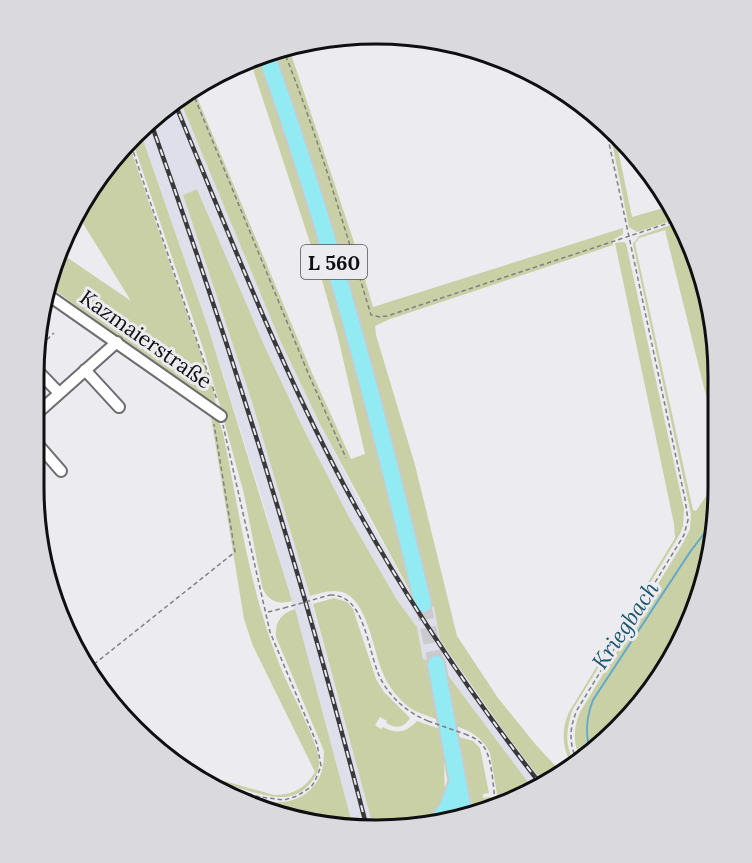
<svg xmlns="http://www.w3.org/2000/svg" width="752" height="863" viewBox="0 0 752 863" font-family="Lora,serif">
<style>
.built{fill:#dfdfeb}
.green{fill:#cad0a6}
.lines{fill:none;stroke-linecap:round;stroke-linejoin:round}
.stream{stroke:#5ea9cd;stroke-width:2}
.primary-tunnel{stroke:#cacacf;stroke-width:16;stroke-dasharray:16 8;stroke-linecap:butt}
.minor-casing{stroke:#6d6d71;stroke-width:14}
.primary-casing{stroke:#cacacb;stroke-width:20}
.path{stroke:#808084;stroke-width:1.5;stroke-dasharray:4.5 3;stroke-linecap:butt}
.minor{stroke:#fff;stroke-width:10}
.primary{stroke:#92ebf2;stroke-width:16}
.rail-casing{stroke:#39393c;stroke-width:4.5}
.rail{stroke:#ebebf0;stroke-width:2;stroke-dasharray:7;stroke-linecap:butt}
.path-bridge{stroke:#808084;stroke-width:1.5;stroke-dasharray:4.5 3;stroke-linecap:butt}
.labels{text-anchor:middle;dominant-baseline:central;stroke-width:6;stroke-linejoin:round;paint-order:stroke}
.shield{fill:#ebebf0;stroke:#515154;stroke-width:1.5}
.shield-label{font-size:20px;font-weight:bold;fill:#0f0f11}
.street-label{font-size:21px;fill:#0f0f11;stroke:#ebebf0}
.water-label{font-size:22px;font-style:italic;fill:#1b566f;stroke:#ebebf0}
.rim{fill:none;stroke:#0f0f11;stroke-width:3}
</style>
<rect width="100%" height="100%" fill="#ebebf0"/>
<path class="built" d="M179 98 279 338 320 424 363 508 415 601 434 607 440 640 508 737 545 785 534 790 441 665 423 659 417 627 397 600 349 517 305 432 264 345 197 189 183 195 252 402 301 565 374 828H354L303 640 259 489 208 327 141 134 167 104Z"/>
<g class="green">
<path d="M289 48 355 245 373 307 623 228V234L613 240V245L390 319 375 326 376 335 415 465 457 636 498 698 536 745 562 773 545 785 508 737 440 640 434 607 432 606 408 507 269 51Z"/>
<path d="M258 55 287 136 373 417 413 597 320 424 279 338 179 98 194 90 312 373 351 459 365 454 338 337 320 273 250 60Z"/>
<path d="M610 132 615 135 632 217 667 207 674 220 637 232 629 227Z"/>
<path d="M141 134 208 327 292 601C278 605 267 601 262 586L244 494 220 406 204 351 133 143Z"/>
<path d="M130 147 213 389 216 405 211 407 51 287 62 254 131 301 76 212 79 205Z"/>
<path d="M197 189 264 345 305 432 349 517 397 600 417 627 423 659 427 660 438 720C425 714 413 713 402 701 394 693 386 682 382 671 373 649 367 599 342 592 331 589 320 593 310 596L252 402 183 195Z"/>
<path d="M676 223 701 266 718 353 719 448 665 230 639 238 635 244 693 510 696 511 719 477V487L693 618 618 730 580 759C573 742 573 729 580 712L683 543 690 529 691 514 633 244 639 236Z"/>
<path d="M623 242 626 243 684 509 683 526 680 534 573 709C566 728 564 745 575 763L572 765C562 748 561 730 569 712L675 538 674 524 615 243Z"/>
<path d="M215 415 218 417 223 433C240 516 250 594 283 673 291 692 319 744 319 762 320 770 313 781 308 786 301 793 292 797 283 797 262 798 217 780 194 775L189 771 274 795C293 795 306 788 315 772L253 646 244 619 211 417Z"/>
<path d="M334 598 347 602 353 609 376 679 384 692 410 718C404 728 396 729 386 723L387 721 380 717 375 725 381 729 383 727C397 735 407 732 417 721L440 729 444 757 445 799 434 816 419 823 374 827 316 823 245 804 216 788C246 796 285 815 311 789 322 778 324 766 324 751L276 637C275 622 280 614 295 609L353 826H373L313 604Z"/>
<path d="M445 671 534 790 499 806 490 753C483 738 471 731 456 726Z"/>
<path d="M459 737 473 741 480 748 489 793 483 794V798L490 797 492 809 474 814Z"/>
</g>
<g class="lines">
<path class="stream" d="M590 751C585 733 586 718 593 700L690 552 712 523"/>
<path class="primary-tunnel" d="M423 604 436 664"/>
<g class="minor-casing">
<g id="minor">
<path d="M48 295 221 416"/>
<path d="M35 368 59 393"/>
<path d="M85 370 119 407"/>
<path d="M34 416 117 342"/>
<path d="M34 440 61 471"/>
</g>
</g>
<g class="primary-casing">
<g id="primary">
<path d="M265 51C330 232 379 417 423 604"/>
<path d="M436 664 464 816"/>
<path d="M437 822 447 809 457 783"/>
</g>
</g>
<g class="path">
<path d="M283 49C318 136 344 226 371 315L380 317 387 316 675 221"/>
<path d="M192 91 308 373 346 458"/>
<path d="M131 145 217 400"/>
<path d="M36 350 54 333"/>
<path d="M330 595C368 594 367 658 383 683 394 701 409 713 428 721"/>
<path d="M268 612 284 608"/>
<path d="M88 669 235 552 214 424"/>
<path d="M465 734C472 737 480 740 484 747 493 760 493 791 496 807"/>
<path d="M577 761C569 743 569 729 577 710L684 535 688 520 685 499 606 129"/>
<path d="M205 781 260 797 284 800 297 796 311 787 315 781 321 766 317 744 270 632 223 425"/>
</g>
<use href="#minor" class="minor"/>
<use href="#primary" class="primary"/>
<g class="rail-casing">
<g id="rail">
<path d="M174 101C231 239 285 380 358 511 412 608 474 699 542 786"/>
<path d="M151 123C234 354 306 590 367 828"/>
</g>
</g>
<use href="#rail" class="rail"/>
<g class="path-bridge">
<path d="M284 608 330 595"/>
<path d="M428 721 465 734"/>
</g>
</g>
<g class="labels">
<rect class="shield" x="301" y="245" width="66" height="34" rx="4.5"/>
<g class="shield-label">
<text x="334" y="262">L 560</text>
</g>
<g class="street-label">
<text transform="translate(146 339) rotate(35)">Kazmaierstraße</text>
</g>
<g class="water-label">
<text transform="translate(625 625) rotate(-56)">Kriegbach</text>
</g>
</g>
<path d="M0 0H752V863H0ZM376 44H376A332 332 0 0 1 708 376V488A332 332 0 0 1 376 820H376A332 332 0 0 1 44 488V376A332 332 0 0 1 376 44Z" fill="#d9d9de" fill-rule="evenodd"/>
<path class="rim" d="M376 44H376A332 332 0 0 1 708 376V488A332 332 0 0 1 376 820H376A332 332 0 0 1 44 488V376A332 332 0 0 1 376 44Z"/>
</svg>
